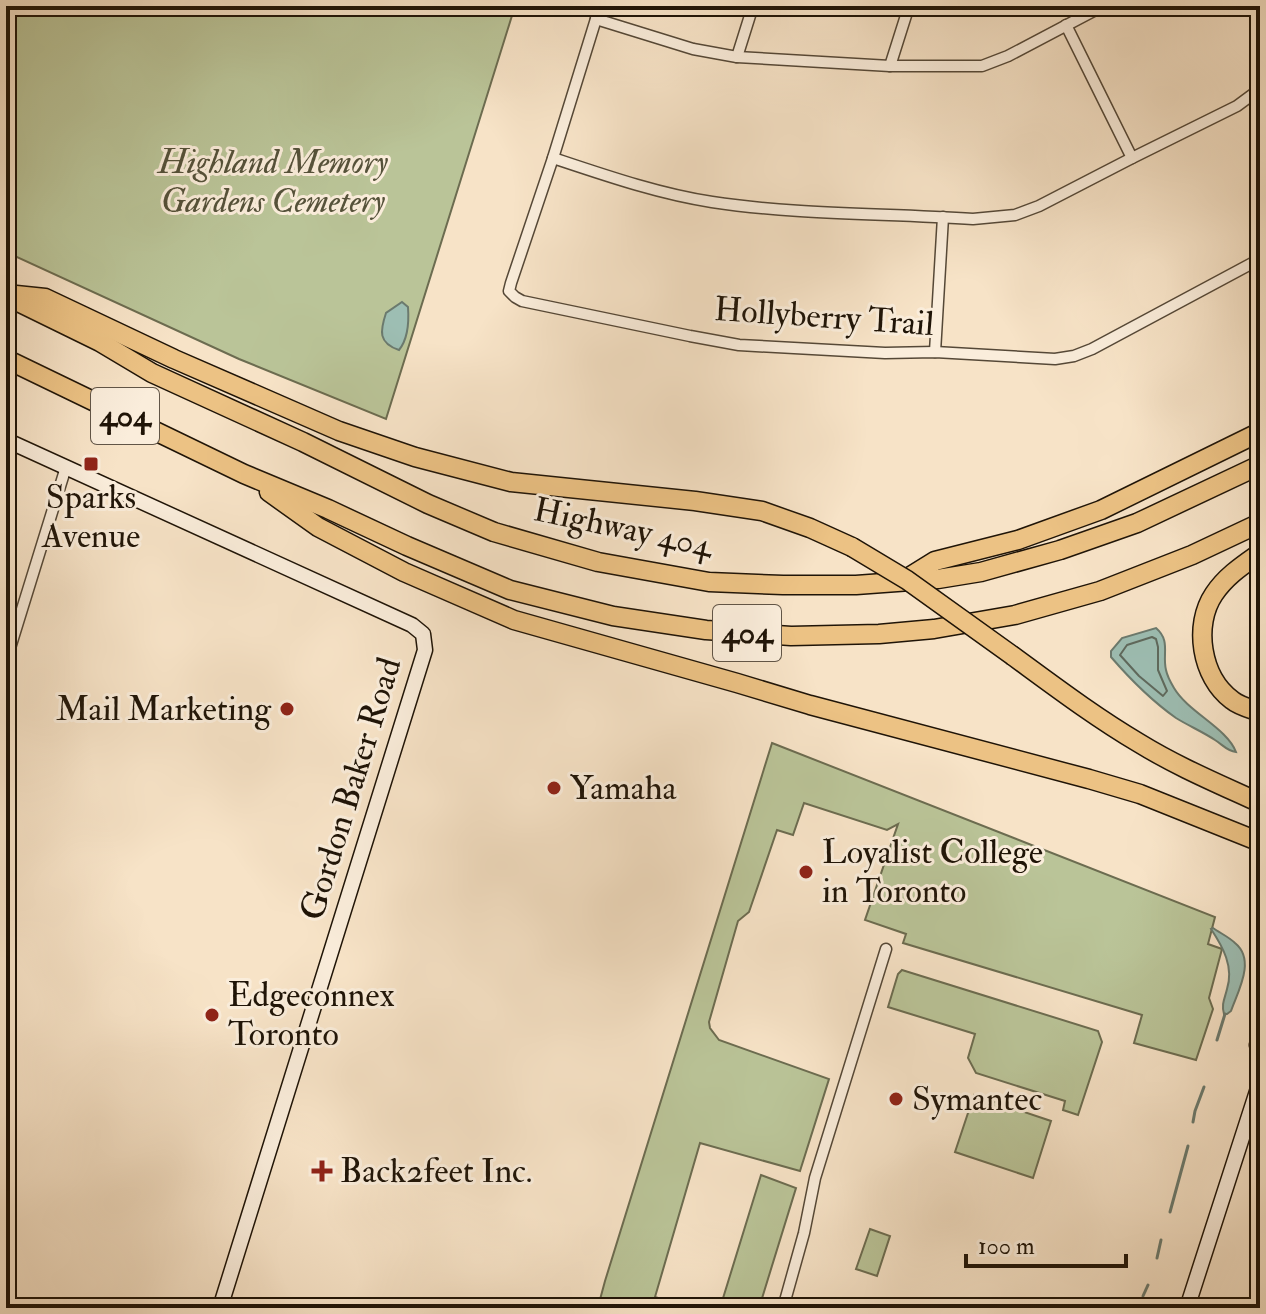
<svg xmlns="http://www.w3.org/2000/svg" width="1266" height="1314" viewBox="0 0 1266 1314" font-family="'IM FELL Double Pica',serif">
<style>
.green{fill:#bac498;stroke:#6c6c50;stroke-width:2}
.water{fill:#9dbeb3;stroke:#6b7a6e;stroke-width:2}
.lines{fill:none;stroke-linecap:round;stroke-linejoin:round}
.shore{stroke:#5e695d;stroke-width:2}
.stream{stroke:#6b7a6e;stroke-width:3}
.street-casing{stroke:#554837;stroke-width:13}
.secondary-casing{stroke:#1f1407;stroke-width:17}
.highway-casing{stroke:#1f1407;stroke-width:21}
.street{stroke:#faeddb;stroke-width:10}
.secondary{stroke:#faeddb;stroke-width:14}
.highway{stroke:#ecc284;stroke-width:18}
.highway-bridge-casing{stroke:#1f1407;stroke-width:21;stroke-linecap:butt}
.highway-bridge{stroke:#ecc284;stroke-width:18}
.poi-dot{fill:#8f2418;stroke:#faeddb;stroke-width:3}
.labels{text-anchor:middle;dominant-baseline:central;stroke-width:6;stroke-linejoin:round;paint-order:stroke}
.shield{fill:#faeddb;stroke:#615547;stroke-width:2}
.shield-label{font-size:32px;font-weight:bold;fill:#1f1407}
.park-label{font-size:34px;font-style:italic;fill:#55523a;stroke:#faeddb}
.street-label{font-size:34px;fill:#1f1407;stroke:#faeddb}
.poi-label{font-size:34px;fill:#1f1407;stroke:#faeddb;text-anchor:start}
</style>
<rect width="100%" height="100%" fill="#f7e3c7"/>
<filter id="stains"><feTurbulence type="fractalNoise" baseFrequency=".0025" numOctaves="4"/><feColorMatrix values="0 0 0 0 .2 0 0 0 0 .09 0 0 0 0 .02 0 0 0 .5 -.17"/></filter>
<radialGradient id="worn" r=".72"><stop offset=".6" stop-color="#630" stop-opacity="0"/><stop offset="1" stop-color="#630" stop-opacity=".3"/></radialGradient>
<g class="green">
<path d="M6 6H515L386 419 239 359 6 252Z"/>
<path d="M772 743 1215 917 1208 944 1222 949 1209 998 1213 1009 1196 1060 1134 1043 1142 1015 903 943 906 934 865 920 898 824 887 830 804 803 793 835 777 830 749 912 738 921 709 1022 710 1028 719 1040 829 1079 800 1171 700 1143 655 1297 689 1308H599L598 1307 605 1281Z"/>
<path d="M902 970 1098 1031 1102 1042 1078 1115 1063 1110 1065 1101 976 1073 968 1058 975 1034 888 1007 898 974Z"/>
<path d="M974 1095 1051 1121 1033 1178 955 1152Z"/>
<path d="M761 1175 796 1188 759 1308H720Z"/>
<path d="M870 1229 890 1236 877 1276 856 1269Z"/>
</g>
<g class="water">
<path d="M402 302 408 307C409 321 408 339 399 350 378 343 380 331 386 313Z"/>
<path d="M1156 628C1171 641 1162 654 1166 670 1167 675 1171 683 1174 688 1188 712 1227 728 1236 752 1227 751 1223 745 1215 740 1203 732 1189 726 1176 718 1152 701 1130 679 1111 657V651L1122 638Z"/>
<path d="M1213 928C1220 933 1229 937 1235 943 1256 960 1238 991 1231 1011L1227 1014H1224C1221 1004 1225 998 1227 989 1234 967 1223 947 1211 929Z"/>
</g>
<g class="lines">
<path class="shore" d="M1152 637 1156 639 1158 647V670L1167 691 1163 696 1139 676 1120 655 1127 645Z"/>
<g class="stream">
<path d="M1217 1040 1225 1014"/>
<path d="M1193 1122 1195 1111 1204 1087"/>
<path d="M1170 1212 1188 1146"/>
<path d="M1157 1258 1161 1240"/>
<path d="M1143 1296 1148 1285"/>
</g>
<g class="street-casing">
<g id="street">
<path d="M600 6 553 158 511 283 509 291 515 297 522 301 690 336 739 345 885 353 935 352 1055 359 1074 356 1092 349 1260 259"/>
<path d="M596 19 693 49 737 57 890 66H982L1008 56 1103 6"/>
<path d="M1066 25 1132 158"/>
<path d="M737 57 753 6"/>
<path d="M890 66 909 6"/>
<path d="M553 158C604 175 659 194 712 202 798 215 886 213 973 219L1015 215 1039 206 1132 158 1237 106 1260 89"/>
<path d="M935 352 943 217"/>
<path d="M6 661 66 467"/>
<path d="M783 1308 804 1233 815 1178 886 949"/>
</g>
</g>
<g class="secondary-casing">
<g id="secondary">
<path d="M6 440 412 625 423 634 425 650 220 1308"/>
<path d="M1260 1034 1257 1045 1260 1055"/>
<path d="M1187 1308 1260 1082"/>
</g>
</g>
<g class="highway-casing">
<g id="highway">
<path d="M16 295 45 298 174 359 339 431 415 457 511 482 695 501 762 511 810 528 852 547"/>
<path d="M6 296 100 342 152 373 303 442 428 504 494 532 598 562 709 582 783 585H856L938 579 981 572 1060 550 1137 523 1260 465"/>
<path d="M6 359 244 474 328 509 407 546 510 590 613 616 706 630 791 636 879 634 934 629 1015 615 1100 591 1192 555 1260 523"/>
<path d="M269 492 318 527 404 572 514 620 737 683 810 705 1089 779 1140 794 1260 842"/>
<path d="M1260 553C1243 565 1226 576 1214 594 1193 625 1201 677 1232 700 1239 706 1251 709 1260 712"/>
<path d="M906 579 935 561 1018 540 1101 510 1260 432"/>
<path d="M1013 656C1054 686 1095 717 1139 743 1178 767 1219 784 1260 803"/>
</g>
</g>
<use href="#street" class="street"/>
<use href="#secondary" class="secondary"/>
<use href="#highway" class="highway"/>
<g class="highway-bridge-casing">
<path id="highway-bridge" d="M852 547 907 580 1013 656"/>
</g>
<use href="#highway-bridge" class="highway-bridge"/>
</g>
<g class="poi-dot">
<rect x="83" y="456" width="16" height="16" rx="4"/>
<circle cx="287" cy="709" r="8"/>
<circle cx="554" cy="788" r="8"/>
<circle cx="806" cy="872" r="8"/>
<circle cx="212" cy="1015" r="8"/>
<circle cx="896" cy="1099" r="8"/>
<path d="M318 1159h8v8h8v8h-8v8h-8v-8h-8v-8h8z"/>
</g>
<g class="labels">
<g class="shield">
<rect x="91" y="388" width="68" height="56" rx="6"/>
<rect x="713" y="605" width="68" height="56" rx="6"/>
</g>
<g class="shield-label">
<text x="125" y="416">404</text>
<text x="747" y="633">404</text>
</g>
<g class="park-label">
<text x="273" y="162">Highland Memory<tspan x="273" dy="39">Gardens Cemetery</tspan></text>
</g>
<g class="street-label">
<text transform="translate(824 317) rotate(4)">Hollyberry Trail</text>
<text transform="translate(623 528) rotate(12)">Highway 404</text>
<text transform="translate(351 789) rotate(-73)">Gordon Baker Road</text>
</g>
<g class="poi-label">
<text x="91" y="497" text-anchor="middle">Sparks<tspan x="91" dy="39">Avenue</tspan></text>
<text x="271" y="709" text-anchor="end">Mail Marketing</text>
<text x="570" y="788">Yamaha</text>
<text x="822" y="852">Loyalist College<tspan x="822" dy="39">in Toronto</tspan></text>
<text x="228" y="995">Edgeconnex<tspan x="228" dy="39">Toronto</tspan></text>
<text x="912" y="1099">Symantec</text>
<text x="340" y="1171">Back2feet Inc.</text>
</g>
</g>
<rect width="1266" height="1314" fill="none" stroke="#f7e3c7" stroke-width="32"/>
<rect x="8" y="8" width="1250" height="1298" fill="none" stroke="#1f1407" stroke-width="4"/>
<rect x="16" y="16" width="1234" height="1282" fill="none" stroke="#1f1407" stroke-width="2"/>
<path d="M966 1254v12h160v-12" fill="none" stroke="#1f1407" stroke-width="4"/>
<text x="978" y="1254" font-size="24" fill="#1f1407" stroke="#faeddb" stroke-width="6" paint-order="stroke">100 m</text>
<rect width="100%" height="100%" filter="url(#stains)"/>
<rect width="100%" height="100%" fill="url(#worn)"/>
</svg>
